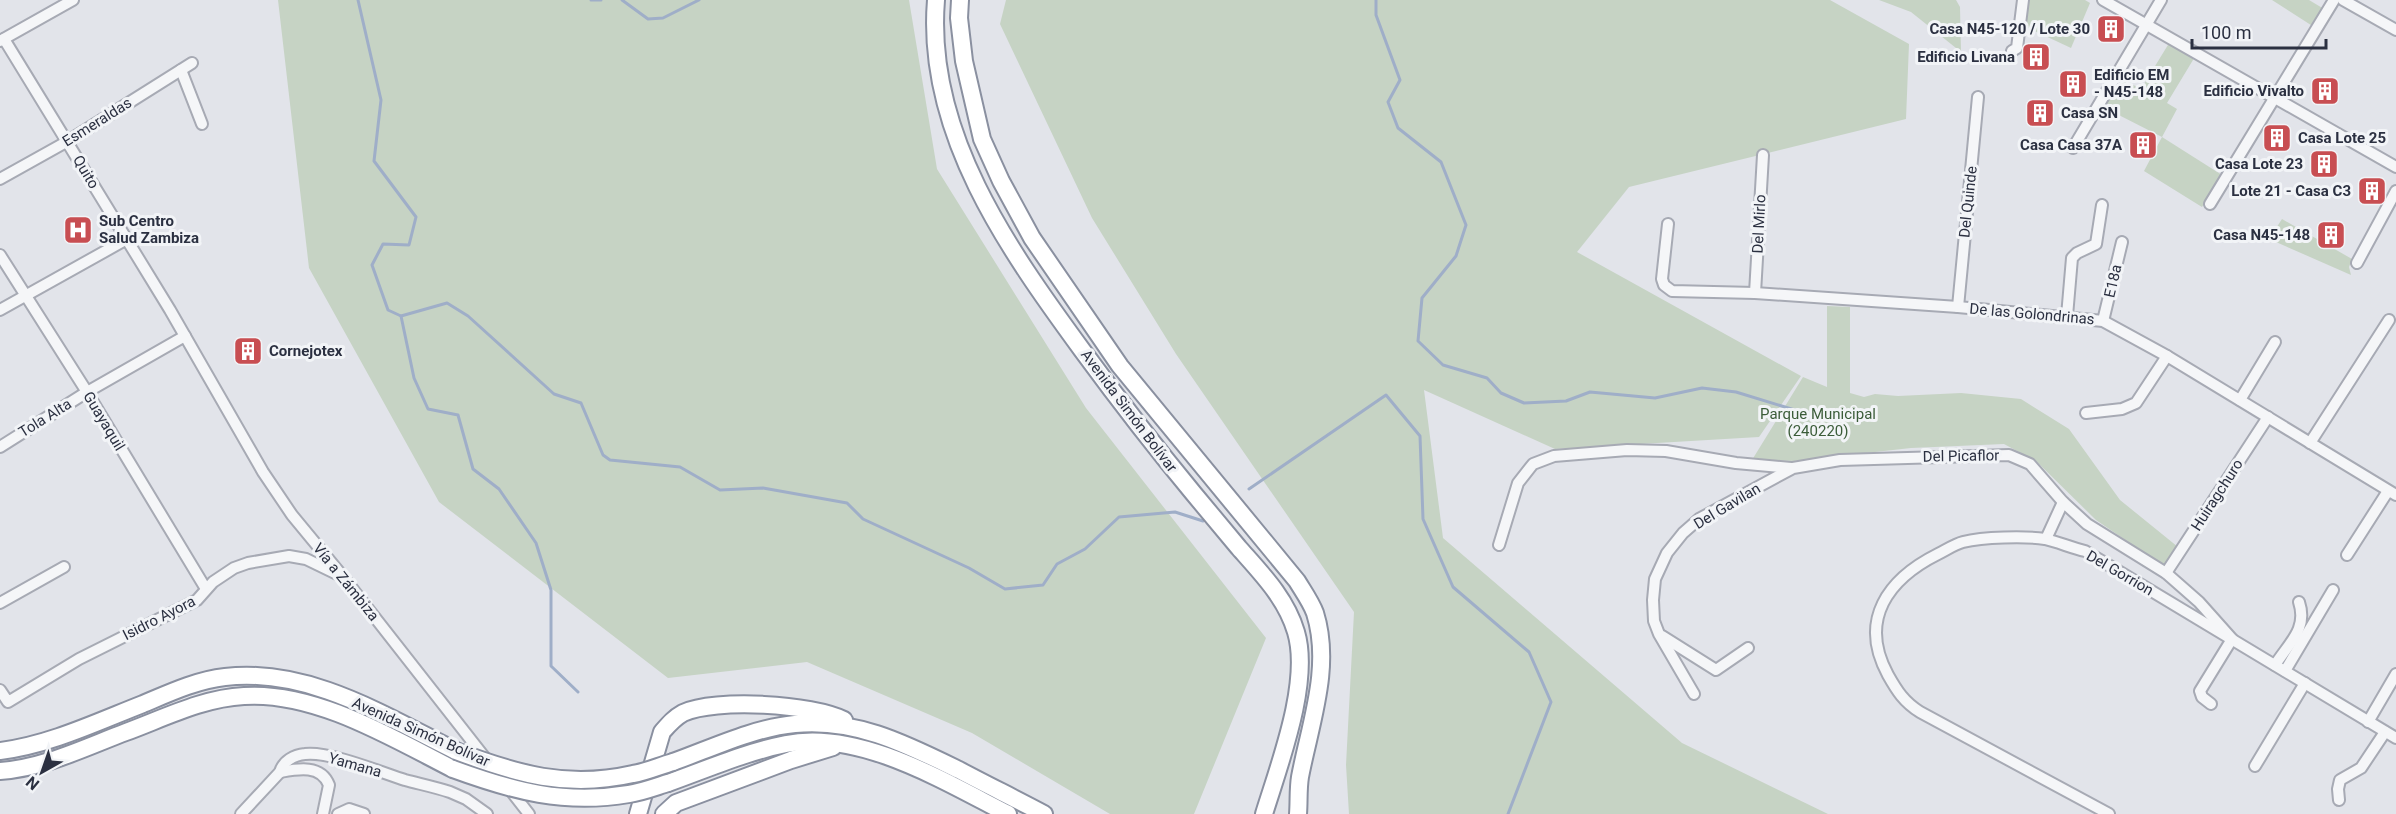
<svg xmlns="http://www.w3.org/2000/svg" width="2396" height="814" viewBox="0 0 2396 814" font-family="Roboto,sans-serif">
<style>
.green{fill:#c6d3c4}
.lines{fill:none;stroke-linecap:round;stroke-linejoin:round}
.stream{stroke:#9faec8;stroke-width:3}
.minor-casing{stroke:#a7aab4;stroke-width:14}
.highway-casing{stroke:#8a90a0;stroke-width:20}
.minor{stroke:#f5f6f8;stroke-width:10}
.highway{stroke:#fff;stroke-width:16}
.highway-bridge-casing{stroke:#8a90a0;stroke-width:20;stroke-linecap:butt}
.highway-bridge{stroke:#fff;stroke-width:16}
.labels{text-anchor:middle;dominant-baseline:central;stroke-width:6;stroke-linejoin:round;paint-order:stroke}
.poi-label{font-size:15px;font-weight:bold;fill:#2b3041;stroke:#f2f4f7;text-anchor:end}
.street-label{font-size:15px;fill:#2b3041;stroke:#f2f4f7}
.park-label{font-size:15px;fill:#3b5c39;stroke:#f2f4f7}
</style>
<rect width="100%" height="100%" fill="#e2e4ea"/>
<g class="green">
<path d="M278 0H909L937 169 1086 408 1266 638 1194 814H1110L972 733 807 662 668 678 439 502 309 268Z"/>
<path d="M1006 0H1830L1909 44 1906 119 1629 187 1577 252 1801 376 1759 437 1555 449 1424 390 1443 538 1682 743 1828 814H1349L1346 765 1354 612 1176 354 1092 218 1000 24Z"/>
<path d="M1879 0H1956L1960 7 1961 52 1911 12Z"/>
<path d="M2027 0H2085L2090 3 2071 48 2024 26Z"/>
<path d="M2272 0H2309L2324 9 2314 27Z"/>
<path d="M2171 40 2196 55 2167 103 2177 109 2162 137 2222 175 2202 207 2144 171 2162 137 2103 107 2120 78 2141 89Z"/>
<path d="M2282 219 2352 259 2349 267 2351 275 2269 239Z"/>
<path d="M1827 306 1850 307V393L1864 397 1875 394 1898 396 1961 393 2021 399 2069 429 2120 500 2178 547 2165 567 2096 520 2036 461 2004 444 1911 448 1794 461 1752 460 1803 377 1827 387Z"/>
</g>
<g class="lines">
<g class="stream">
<path d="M358 0 381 100 374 161 416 217 409 245 383 244 372 265 388 310 401 316 414 378 428 409 458 415 473 469 499 489 536 543 551 590V666L578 692"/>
<path d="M591 0H601"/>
<path d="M622 0 648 19 663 18 699 0"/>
<path d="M1376 0V15L1400 80 1388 102 1398 128 1441 162 1466 225 1456 256 1422 298 1418 341 1443 365 1487 378 1501 393 1524 403 1566 401 1590 392 1655 398 1702 388 1736 392 1798 411"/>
<path d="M401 316 447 303 468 316 554 394 581 403 603 455 610 460 680 467 720 490 763 488 847 503 863 519 969 568 1005 589 1043 585 1057 564 1085 549 1119 517 1175 512 1203 521"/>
<path d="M1249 489 1386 395 1420 436 1423 519 1453 587 1529 652 1551 702 1508 814"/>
</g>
<g class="minor-casing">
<g id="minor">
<path d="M2103 0 2396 167"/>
<path d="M2343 0 2396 30"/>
<path d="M4 39 170 310 263 472 292 515 344 578 529 814"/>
<path d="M0 41 73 0"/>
<path d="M2012 51 2017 48 2023 0"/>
<path d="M181 70 202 124"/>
<path d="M2073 148 2161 0"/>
<path d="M0 179 68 141 192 63"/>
<path d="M2210 204 2334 0"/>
<path d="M1668 224 1662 279 1664 285 1672 291 1755 293 1958 307 2103 321 2167 356 2396 495"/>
<path d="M0 255 87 392 206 589"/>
<path d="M2357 263 2396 191"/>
<path d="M1755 293 1763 155"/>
<path d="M1958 307 1978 97"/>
<path d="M0 310 127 239"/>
<path d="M2067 316 2072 258 2077 253 2096 244 2102 205"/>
<path d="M2103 321 2122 242"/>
<path d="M2240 400 2275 342"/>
<path d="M2086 413 2122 409 2136 403 2167 356"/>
<path d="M2310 443 2389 320"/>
<path d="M0 447 87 392 185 336"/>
<path d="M2046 539 2063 502"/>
<path d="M1499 545 1518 483 1533 464 1554 456 1627 450 1666 451 1736 463 1791 468"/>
<path d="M2347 555 2388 491"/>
<path d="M2166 573 2268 417"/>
<path d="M0 603 64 567"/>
<path d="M1662 636 1716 670 1748 648"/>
<path d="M2275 665C2289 643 2308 629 2299 602"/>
<path d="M2285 671 2333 590"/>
<path d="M0 690 8 702 79 659 197 600 213 582 234 568 248 563 289 556 306 559 339 575"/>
<path d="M1694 694 1659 634 1654 621 1653 600 1655 579 1667 553 1683 533 1699 519 1793 468 1840 460 2009 455 2030 464 2063 502 2087 524 2166 573 2199 602 2232 639 2200 691 2202 697 2211 704"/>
<path d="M2368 722 2396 674"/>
<path d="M2255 766 2305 683"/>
<path d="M280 772C297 769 321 764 329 785L323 814"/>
<path d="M2339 800 2338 789 2340 780 2361 768 2385 732"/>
<path d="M241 814 280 772C283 761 294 755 305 754 329 751 380 772 405 780 420 784 435 787 450 792L466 799 487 814"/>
<path d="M338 814 349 809 364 814"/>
<path d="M2109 814 1920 712C1904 702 1897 691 1888 675 1858 620 1888 579 1938 554 1946 550 1955 544 1963 542 1983 537 2025 536 2045 539 2058 542 2072 548 2085 551L2396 738"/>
</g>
</g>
<g class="highway-casing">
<g id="highway">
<path d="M936 0C925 132 1008 249 1082 350 1118 399 1155 447 1194 494 1209 512 1224 530 1239 548 1261 573 1286 598 1296 632 1311 682 1279 765 1264 814"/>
<path d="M960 0 959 18 964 61 982 139 1001 181 1032 238 1120 366 1297 581C1303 591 1311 602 1315 613 1332 667 1310 724 1300 777 1298 789 1299 802 1298 814"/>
<path d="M0 751C49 745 97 722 143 704 169 693 197 680 225 677 308 667 385 716 456 751"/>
<path d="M673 762C712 748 753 728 795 724 855 718 906 744 959 770 987 785 1016 799 1044 814"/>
<path d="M0 771C44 768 86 747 126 732 164 718 203 698 244 696 315 691 392 738 453 769"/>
<path d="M668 783C707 769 746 752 786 744 859 729 945 782 1008 814"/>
<path d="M638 814 662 732C669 724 674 718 683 713 715 698 813 704 844 720"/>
<path d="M664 814 676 803 791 760 833 747"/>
</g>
</g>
<use href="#minor" class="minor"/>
<use href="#highway" class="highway"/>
<g class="highway-bridge-casing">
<g id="highway-bridge">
<path d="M456 751C517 774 567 789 633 774 646 772 659 766 673 762"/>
<path d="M453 769C513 791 564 805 629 794 642 792 655 787 668 783"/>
</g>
</g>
<use href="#highway-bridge" class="highway-bridge"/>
</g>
<defs>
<g id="building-square" transform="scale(1.5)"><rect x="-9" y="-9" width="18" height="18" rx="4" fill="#c84e52" stroke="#f2f4f7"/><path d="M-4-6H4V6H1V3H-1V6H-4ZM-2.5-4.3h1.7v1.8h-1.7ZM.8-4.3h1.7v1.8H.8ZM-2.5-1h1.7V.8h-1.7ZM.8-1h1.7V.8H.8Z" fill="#fff"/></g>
<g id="hospital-square" transform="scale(1.5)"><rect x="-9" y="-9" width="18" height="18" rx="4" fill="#c84e52" stroke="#f2f4f7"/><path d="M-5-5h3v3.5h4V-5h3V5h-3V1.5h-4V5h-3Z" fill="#fff"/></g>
</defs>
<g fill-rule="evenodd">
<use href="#building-square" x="2111" y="29"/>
<use href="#building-square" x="2036" y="57"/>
<use href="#building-square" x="2073" y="84"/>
<use href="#building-square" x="2325" y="91"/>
<use href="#building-square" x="2040" y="113"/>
<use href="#building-square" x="2277" y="138"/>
<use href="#building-square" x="2143" y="145"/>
<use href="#building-square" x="2324" y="164"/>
<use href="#building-square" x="2372" y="191"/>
<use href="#hospital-square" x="78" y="230"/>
<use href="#building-square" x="2331" y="235"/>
<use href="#building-square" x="248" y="351"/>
</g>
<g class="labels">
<g class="poi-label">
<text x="2090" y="29">Casa N45-120 / Lote 30</text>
<text x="2015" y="57">Edificio Livana</text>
<text x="2094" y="75" text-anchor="start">Edificio EM<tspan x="2094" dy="17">- N45-148</tspan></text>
<text x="2304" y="91">Edificio Vivalto</text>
<text x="2061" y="113" text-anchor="start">Casa SN</text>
<text x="2298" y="138" text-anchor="start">Casa Lote 25</text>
<text x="2122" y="145">Casa Casa 37A</text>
<text x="2303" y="164">Casa Lote 23</text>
<text x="2351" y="191">Lote 21 - Casa C3</text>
<text x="99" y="221" text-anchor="start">Sub Centro<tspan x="99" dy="17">Salud Zambiza</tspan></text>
<text x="2310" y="235">Casa N45-148</text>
<text x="269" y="351" text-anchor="start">Cornejotex</text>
</g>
<g class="street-label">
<text transform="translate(97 122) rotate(-32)">Esmeraldas</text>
<text transform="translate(86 172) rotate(59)">Quito</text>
<text transform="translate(1968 202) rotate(-84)">Del Quinde</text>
<text transform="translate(1759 224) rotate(-87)">Del Mirlo</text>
<text transform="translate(2113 281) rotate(-77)">E18a</text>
<text transform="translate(2032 314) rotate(5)">De las Golondrinas</text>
<text transform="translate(1129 411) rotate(53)">Avenida Simón Bolívar</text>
<text transform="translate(45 418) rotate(-32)">Tola Alta</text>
<text transform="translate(104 421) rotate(59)">Guayaquil</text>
<text transform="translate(1961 456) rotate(-1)">Del Picaflor</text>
<text transform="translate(2217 495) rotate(-57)">Huiragchuro</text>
<text transform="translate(1727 506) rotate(-31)">Del Gavilan</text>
<text transform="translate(2120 573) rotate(30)">Del Gorrion</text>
<text transform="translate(346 582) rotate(51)">Vía a Zámbiza</text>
<text transform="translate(159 618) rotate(-27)">Isidro Ayora</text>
<text transform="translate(421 732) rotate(24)">Avenida Simón Bolívar</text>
<text transform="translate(355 765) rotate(16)">Yamana</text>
</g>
<g class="park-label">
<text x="1818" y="414">Parque Municipal<tspan x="1818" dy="17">(240220)</tspan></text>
</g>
</g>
<g transform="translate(42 772) rotate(220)" stroke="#f2f4f7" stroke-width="4.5" paint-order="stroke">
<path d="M0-4.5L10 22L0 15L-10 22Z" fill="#2b3041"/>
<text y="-9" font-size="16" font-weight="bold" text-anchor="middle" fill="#2b3041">N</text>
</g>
<path d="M2192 39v9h134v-9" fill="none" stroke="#2b3041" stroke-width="3"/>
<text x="2201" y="39" font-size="18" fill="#2b3041" stroke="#f2f4f7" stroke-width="4.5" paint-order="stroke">100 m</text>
</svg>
